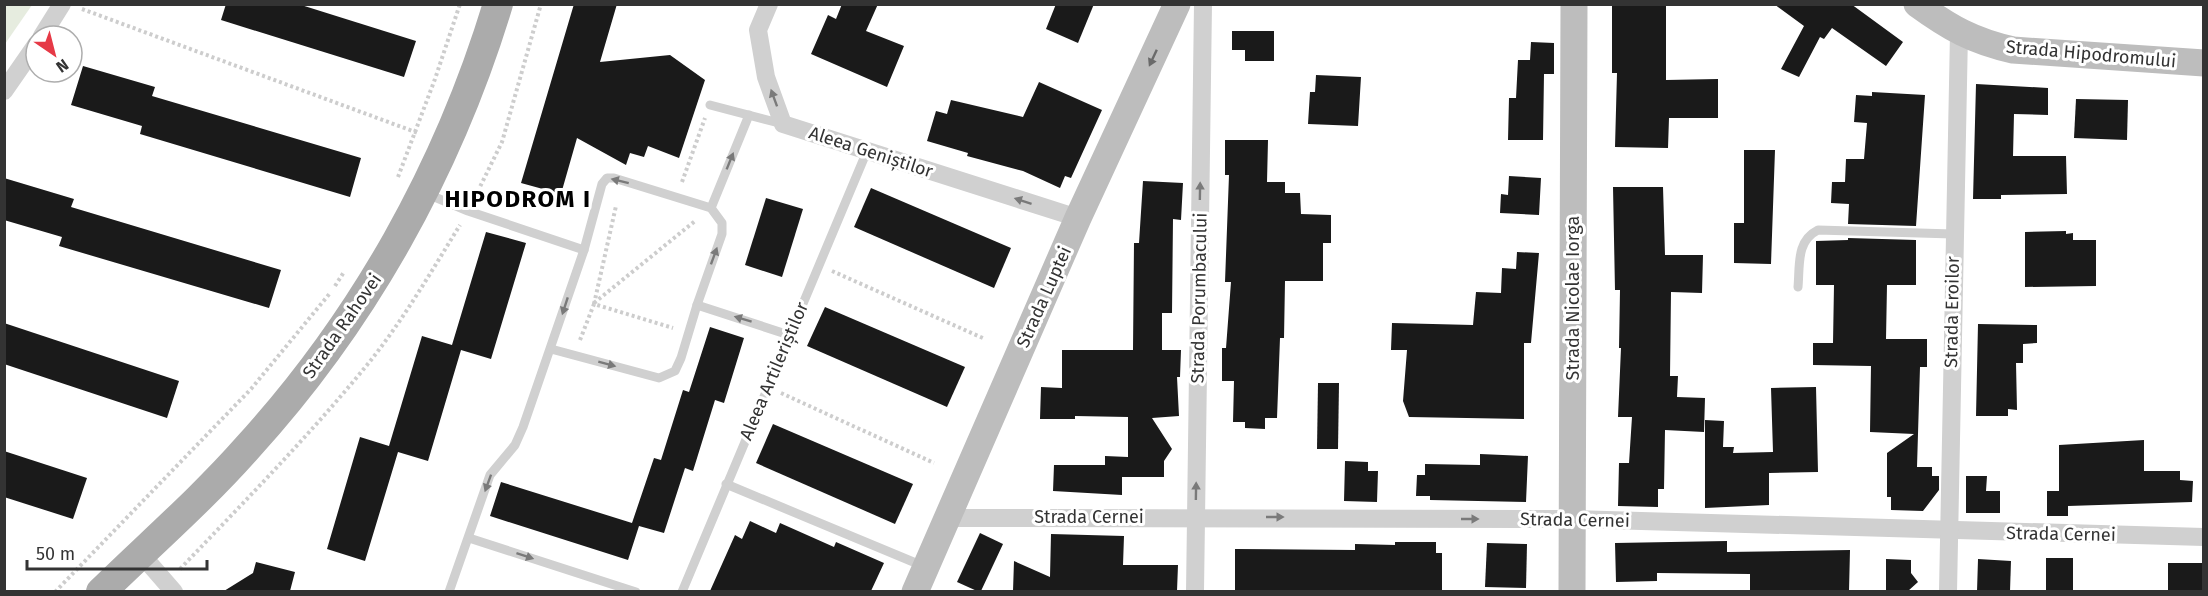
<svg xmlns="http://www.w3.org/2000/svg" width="2208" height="596" viewBox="0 0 2208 596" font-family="'Fira Sans',sans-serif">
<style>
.green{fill:#e6ecdf}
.building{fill:#1a1a1a}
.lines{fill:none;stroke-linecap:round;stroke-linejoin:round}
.path{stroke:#cdcdcd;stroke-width:4;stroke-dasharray:3 3;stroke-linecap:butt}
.lane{stroke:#d0d0d0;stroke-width:9}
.street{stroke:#d0d0d0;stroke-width:18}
.secondary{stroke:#bdbdbd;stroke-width:27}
.primary{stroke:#ababab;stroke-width:30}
.oneway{fill:#6a6a6a}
.oneway2{fill:#7a7a7a}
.labels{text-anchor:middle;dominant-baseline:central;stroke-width:6;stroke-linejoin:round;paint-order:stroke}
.street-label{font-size:18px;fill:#333;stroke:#fff}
.district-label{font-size:24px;font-weight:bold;letter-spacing:1.5px;fill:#000;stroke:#fff}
</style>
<rect width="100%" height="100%" fill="#fff"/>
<path class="green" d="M5 4 32 5 5 44 4 5Z"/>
<g class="building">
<path d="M226 4H298L416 41 404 77 221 20Z"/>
<path d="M574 4H617L600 62 670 55 705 80 679 158 648 146 644 157 630 153 626 165 577 138 561 194 521 183Z"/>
<path d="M842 4H878L866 31 904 46 887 87 811 54 828 15 836 19Z"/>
<path d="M1056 4H1094L1078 43 1046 29Z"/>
<path d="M1612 4H1666V80L1718 79V118H1669L1668 148 1615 147 1617 73H1612Z"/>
<path d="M1774 4H1851L1903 42 1886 66 1832 28 1824 39 1820 37 1799 77 1781 69 1804 26Z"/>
<path d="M1232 31H1274V61H1245V50H1232Z"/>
<path d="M1531 42 1554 43V74H1544L1543 140H1508L1509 98H1516L1518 60H1530Z"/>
<path d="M83 66 155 87 152 96 361 158 350 197 140 134 142 126 71 105Z"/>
<path d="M1316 75 1361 77 1358 126 1308 124 1310 92H1315Z"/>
<path d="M1039 82 1102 110 1071 178 1065 176 1060 188 1023 171 967 156 968 153 927 141 936 111 947 114 951 100 1023 117Z"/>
<path d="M1976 84 2048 88V115L2014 114 2013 156H2066L2067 194 2001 195V199H1973Z"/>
<path d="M1872 92 1925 95 1916 226 1848 224 1849 204 1831 203 1832 182H1845L1846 159H1864L1867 123 1854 122 1856 95 1872 96Z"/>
<path d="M2076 99 2128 100 2127 140 2074 138Z"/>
<path d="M1225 140H1268L1267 182H1285V193H1300L1301 214 1331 215V243H1323V281H1285L1284 338H1280L1277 418H1265V429L1245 428V422H1233L1234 381H1222V348H1226L1231 282H1225L1229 175H1225Z"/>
<path d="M1744 150H1775L1771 264 1734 263V223H1744Z"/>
<path d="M1509 176 1541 178 1539 215 1500 213 1501 194 1508 195Z"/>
<path d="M4 178 74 199 71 207 281 270 269 308 59 246 62 237 4 220Z"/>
<path d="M1143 181 1183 183 1181 220 1173 219 1172 313H1162V350H1181L1180 377H1177L1179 416 1152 418 1172 449 1164 461V477H1122V495L1053 491 1054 465H1105V456L1128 457V417L1075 416V419H1040L1041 387 1062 388V350H1133L1134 243H1139Z"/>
<path d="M1613 187H1663L1665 255H1703L1702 293 1671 292 1670 376H1678L1677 397 1705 398 1704 432 1665 430 1664 489H1658V507L1618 506 1619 463H1629L1632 417H1618L1621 348H1619L1620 290H1615Z"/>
<path d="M871 188 1011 248 994 288 854 227Z"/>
<path d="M766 198 803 209 782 277 745 265Z"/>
<path d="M2066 231V234L2073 233V240H2096V286L2025 287V232Z"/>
<path d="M486 232 526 243 491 359 461 350 428 461 398 452 365 561 327 549 360 437 389 446 422 336 452 345Z"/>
<path d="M1848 238 1916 240V285H1887L1886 339H1927V367H1920L1917 467H1932V476H1939V490L1923 511 1891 510V497H1887V453L1914 434 1870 432 1871 366 1813 365V343H1833L1834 285H1816V241L1848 240Z"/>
<path d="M1517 252 1539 253 1531 343H1524V419L1409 417 1403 401 1407 350H1391L1392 323 1473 325 1476 292 1501 293 1502 268 1516 269Z"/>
<path d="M825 307 965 367 947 407 807 346Z"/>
<path d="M4 323 179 381 167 418 4 364Z"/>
<path d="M1978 324 2037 325V343L2023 344V363H2016L2017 410 2008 409V416H1976Z"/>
<path d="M710 327 744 338 724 403 715 400 693 471 685 468 664 533 639 526 628 560 490 516 501 482 632 523 654 458 661 460 683 390 689 392Z"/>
<path d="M1318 383H1339L1338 449H1317Z"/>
<path d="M1816 387 1818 472 1769 473V505L1705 508V420L1724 421 1723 447H1734L1733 453 1773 452 1771 388Z"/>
<path d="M773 424 913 484 895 524 756 463Z"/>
<path d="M2144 440V471H2180V480L2193 481 2192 502 2068 506V516H2047V491H2059V445Z"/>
<path d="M4 451 87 478 73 519 4 497Z"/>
<path d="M1480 454 1528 456 1526 502 1430 500V496H1416L1417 475H1425V464L1480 465Z"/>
<path d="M1345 461 1368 462V471H1378L1377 502 1344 501Z"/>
<path d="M1966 476H1987L1986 491H2000V513H1966Z"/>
<path d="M750 521 776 533 780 523 834 547 836 542 884 563 871 591H710L735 535 742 539Z"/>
<path d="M980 533 1003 544 981 591H977L957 582Z"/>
<path d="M1051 534 1124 536 1123 565H1178L1177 591H1013L1014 561 1050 577Z"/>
<path d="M1727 541V552L1850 550 1849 591H1750V574L1657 573V581L1616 582 1615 543Z"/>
<path d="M1395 542H1436V553H1442V591H1235V549L1355 550V544L1395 545Z"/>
<path d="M1487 543 1527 544 1526 588 1485 587Z"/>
<rect x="2046" y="558" width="27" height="33"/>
<path d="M1886 559 1911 560V573L1918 582 1908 591H1886Z"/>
<path d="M1978 559 2011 561 2010 591H1977Z"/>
<path d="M256 562 295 572 290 591H224L253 573Z"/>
<rect x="2168" y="563" width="36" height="28"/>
</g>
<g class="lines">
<g class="path">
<path d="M82 9 418 133"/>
<path d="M398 177 435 79 460 4"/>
<path d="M682 182 705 118"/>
<path d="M475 197 502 142 541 4"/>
<path d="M832 271 985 339"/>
<path d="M335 286 344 272"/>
<path d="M594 303 695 221"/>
<path d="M594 304 616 206"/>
<path d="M580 340 594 304 673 328"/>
<path d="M781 393 934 463"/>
<path d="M180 569C243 503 308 437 367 365 402 322 431 272 460 225"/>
<path d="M55 592 251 389 331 292"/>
</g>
<g class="lane">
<path d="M710 105 783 124"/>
<path d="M425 193 468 211 584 250"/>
<path d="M711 208 749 115"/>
<path d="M1798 287C1800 265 1796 241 1818 230L1953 234"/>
<path d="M697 305 789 335"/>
<path d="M726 484 923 566"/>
<path d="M469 538 636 592"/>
<path d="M449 592 490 475 515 445 523 427 584 250 602 184 607 178H614L711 208 722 223V234L697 305 681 358 675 371 659 378 551 349"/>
<path d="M682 592 867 151"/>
</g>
<g class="street">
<path d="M769 4 758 30 766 77 783 124 1078 218"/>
<path d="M42 36 62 4"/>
<path d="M4 91 36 45"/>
<path d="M947 518 1572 519 2204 537"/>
<path d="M141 554 174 592"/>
<path d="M1195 592 1203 4"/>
<path d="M1948 592 1959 33"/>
</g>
<g class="secondary">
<path d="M1917 4C1950 28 1973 41 2013 50L2204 63"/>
<path d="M915 592 1078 218 1177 4"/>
<path d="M1572 592 1574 4"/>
</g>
<path class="primary" d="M101 592C150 544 202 499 247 448 363 321 448 169 498 4"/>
</g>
<defs><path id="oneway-solid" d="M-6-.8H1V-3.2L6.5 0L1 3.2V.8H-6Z" transform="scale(1.5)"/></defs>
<use class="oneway" href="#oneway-solid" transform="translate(1153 58) rotate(115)"/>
<g class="oneway2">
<use href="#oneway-solid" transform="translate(774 98) rotate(-110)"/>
<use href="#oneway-solid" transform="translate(730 161) rotate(-68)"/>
<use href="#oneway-solid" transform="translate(620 181) rotate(-166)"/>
<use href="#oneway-solid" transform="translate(1200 191) rotate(-89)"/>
<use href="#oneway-solid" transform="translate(1023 201) rotate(-162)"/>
<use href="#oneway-solid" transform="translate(714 256) rotate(-70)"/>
<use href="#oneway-solid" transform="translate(565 306) rotate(108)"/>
<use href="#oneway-solid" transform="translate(743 319) rotate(-163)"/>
<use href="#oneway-solid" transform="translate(607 364) rotate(15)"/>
<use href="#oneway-solid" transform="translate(488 483) rotate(110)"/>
<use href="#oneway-solid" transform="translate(1196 491) rotate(-89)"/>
<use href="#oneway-solid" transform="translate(1275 517)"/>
<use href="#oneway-solid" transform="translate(1470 519)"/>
<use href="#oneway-solid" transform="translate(525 556) rotate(18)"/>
</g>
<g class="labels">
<g class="street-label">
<text transform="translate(2091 54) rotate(5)">Strada Hipodromului</text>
<text transform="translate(871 152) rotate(18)">Aleea Geniștilor</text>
<text transform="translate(1044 297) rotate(-66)">Strada Luptei</text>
<text transform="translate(1199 298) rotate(-89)">Strada Porumbacului</text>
<text transform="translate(1573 298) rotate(-90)">Strada Nicolae Iorga</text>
<text transform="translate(1952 312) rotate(-89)">Strada Eroilor</text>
<text transform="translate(342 326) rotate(-55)">Strada Rahovei</text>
<text transform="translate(774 371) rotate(-67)">Aleea Artileriștilor</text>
<text x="1089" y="517">Strada Cernei</text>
<text transform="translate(1575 520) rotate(1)">Strada Cernei</text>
<text transform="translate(2061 534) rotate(1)">Strada Cernei</text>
</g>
<g class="district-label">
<text x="518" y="199">HIPODROM I</text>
</g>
</g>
<rect width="2208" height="596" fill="none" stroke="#333333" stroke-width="12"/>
<g transform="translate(54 54) rotate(145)"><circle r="28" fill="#ffffff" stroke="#adadad" stroke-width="1.5"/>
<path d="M0-4.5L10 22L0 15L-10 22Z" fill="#e63946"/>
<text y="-9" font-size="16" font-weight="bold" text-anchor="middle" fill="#333333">N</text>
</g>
<path d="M27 560v9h180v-9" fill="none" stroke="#333333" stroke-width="3"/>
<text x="36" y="560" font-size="18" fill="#333333" stroke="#ffffff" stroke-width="4.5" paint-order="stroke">50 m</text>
</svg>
